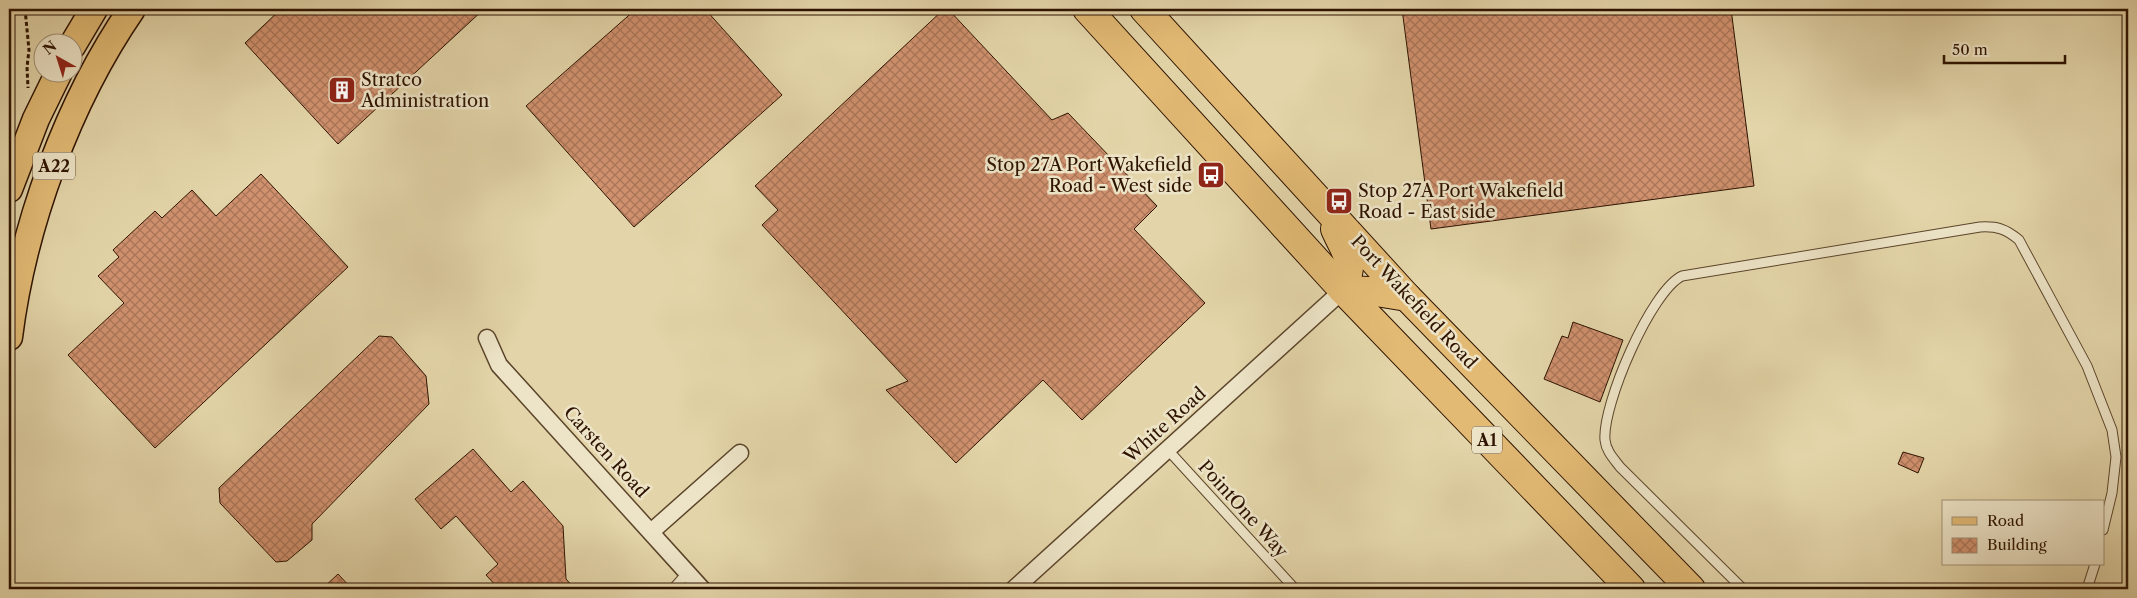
<svg xmlns="http://www.w3.org/2000/svg" width="2137" height="598" viewBox="0 0 2137 598" font-family="'Libre Caslon Text',serif">
<style>
.building{fill:url(#building-cross-hatch);stroke:#2e1300}
.lines{fill:none;stroke-linecap:round;stroke-linejoin:round}
.service-casing{stroke:#5b442a;stroke-width:11}
.minor-casing{stroke:#5b442a;stroke-width:19}
.primary-casing{stroke:#2e1300;stroke-width:29}
.trunk-casing{stroke:#2e1300;stroke-width:30}
.path{stroke:#2e1300;stroke-width:3;stroke-dasharray:4 2.5;stroke-linecap:butt}
.service{stroke:#ede4c7;stroke-width:9}
.minor{stroke:#ede4c7;stroke-width:16}
.primary{stroke:#e2ba74;stroke-width:26}
.trunk{stroke:#e2ba74;stroke-width:28}
.labels{text-anchor:middle;dominant-baseline:central;stroke-width:5;stroke-linejoin:round;paint-order:stroke}
.shield{fill:#ede4c7;stroke:#67523c;stroke-width:1}
.shield-label{font-size:16px;font-weight:bold;fill:#2e1300}
.poi-label{font-size:18px;fill:#2e1300;stroke:#ede4c7;text-anchor:start}
.street-label{font-size:18px;fill:#2e1300;stroke:#ede4c7}
</style>
<defs>
<pattern id="building-cross-hatch" width="8" height="8" patternUnits="userSpaceOnUse" patternTransform="scale(1.25)"><rect width="8" height="8" fill="#d0916e"/><path d="M0 0l8 8M0 8l8-8" fill="none" stroke="#a97558"/></pattern>
</defs>
<rect width="100%" height="100%" fill="#e3d5a9"/>
<filter id="stains"><feTurbulence type="fractalNoise" baseFrequency=".004" numOctaves="4"/><feColorMatrix values="0 0 0 0 .2 0 0 0 0 .09 0 0 0 0 .02 0 0 0 .5 -.17"/></filter>
<radialGradient id="worn" r=".72"><stop offset=".6" stop-color="#630" stop-opacity="0"/><stop offset="1" stop-color="#630" stop-opacity=".3"/></radialGradient>
<g class="building">
<path d="M281 9H484L338 144 245 43Z"/>
<path d="M636 9H705L782 95 634 227 526 106Z"/>
<path d="M944 9H948L1052 120 1068 113 1157 206 1134 229 1205 303 1082 420 1043 380 956 463 886 390 908 381 762 225 778 210 755 186Z"/>
<path d="M1402 9H1731L1754 186 1431 229Z"/>
<path d="M261 174 348 267 155 448 68 355 124 303 98 276 119 257 113 250 155 211 162 218 192 190 216 216Z"/>
<path d="M1573 322 1623 340 1600 402 1544 379 1562 336 1568 338Z"/>
<path d="M379 336 392 337 426 376 429 404 312 524V540L287 561 276 562 220 503 219 488Z"/>
<path d="M473 449 511 492 523 481 563 526 566 579 575 589H499L486 575 498 564 456 516 441 529 415 499Z"/>
<path d="M1903 452 1924 458 1918 473 1898 464Z"/>
<path d="M338 574 352 589H322Z"/>
</g>
<g class="lines">
<g class="service-casing">
<g id="service">
<path d="M1168 450 1295 589"/>
<path d="M673 589 688 572"/>
<path d="M1743 589 1620 467C1614 459 1606 451 1605 440 1602 405 1651 291 1682 276L1980 227C1997 226 2006 229 2019 240L2087 366 2112 430 2116 457 2112 493 2103 530"/>
<path d="M2087 589 2095 564"/>
</g>
</g>
<g class="minor-casing">
<g id="minor">
<path d="M487 338 499 365 702 589"/>
<path d="M651 532 740 453"/>
<path d="M1014 589 1343 290"/>
</g>
</g>
<g class="primary-casing">
<g id="primary">
<path d="M72 46 94 9"/>
<path d="M9 189 36 119 59 72"/>
<path d="M9 337C23 225 68 102 132 9"/>
</g>
</g>
<g class="trunk-casing">
<g id="trunk">
<path d="M1087 9 1343 290 1631 589"/>
<path d="M1144 9 1407 297 1691 589"/>
<path d="M1335 229C1348 258 1355 259 1343 290"/>
<path d="M1343 290 1370 291 1407 297"/>
</g>
</g>
<path class="path" d="M25 9 29 50 27 67 28 88"/>
<use href="#service" class="service"/>
<use href="#minor" class="minor"/>
<use href="#primary" class="primary"/>
<use href="#trunk" class="trunk"/>
</g>
<defs>
<g id="building-square" transform="scale(1.4375)"><rect x="-9" y="-9" width="18" height="18" rx="4" fill="#8f2418" stroke="#ede4c7"/><path d="M-4-6H4V6H1V3H-1V6H-4ZM-2.5-4.3h1.7v1.8h-1.7ZM.8-4.3h1.7v1.8H.8ZM-2.5-1h1.7V.8h-1.7ZM.8-1h1.7V.8H.8Z" fill="#fff"/></g>
<g id="bus-square" transform="scale(1.4375)"><rect x="-9" y="-9" width="18" height="18" rx="4" fill="#8f2418" stroke="#ede4c7"/><path d="M-5-6H5V4H4V6H2V4H-2V6H-4V4H-5ZM-3.5-4V0h7V-4ZM-3.5 1.2v1.5H-2V1.2ZM2 1.2v1.5H3.5V1.2Z" fill="#fff"/></g>
</defs>
<g fill-rule="evenodd">
<use href="#building-square" x="342" y="90"/>
<use href="#bus-square" x="1211" y="175"/>
<use href="#bus-square" x="1339" y="201"/>
</g>
<g class="labels">
<g class="shield">
<rect x="33" y="152.5" width="42" height="27" rx="4"/>
<rect x="1472" y="426.5" width="30" height="27" rx="4"/>
</g>
<g class="shield-label">
<text x="54" y="166">A22</text>
<text x="1487" y="440">A1</text>
</g>
<g class="poi-label">
<text x="361" y="80">Stratco<tspan x="361" dy="21">Administration</tspan></text>
<text x="1192" y="165" text-anchor="end">Stop 27A Port Wakefield<tspan x="1192" dy="21">Road - West side</tspan></text>
<text x="1358" y="191">Stop 27A Port Wakefield<tspan x="1358" dy="21">Road - East side</tspan></text>
</g>
<g class="street-label">
<text transform="translate(1414 302) rotate(47)">Port Wakefield Road</text>
<text transform="translate(1165 425) rotate(-42)">White Road</text>
<text transform="translate(606 452) rotate(48)">Carsten Road</text>
<text transform="translate(1243 509) rotate(48)">PointOne Way</text>
</g>
</g>
<rect width="2137" height="598" fill="none" stroke="#e3d5a9" stroke-width="30"/>
<rect x="10" y="10" width="2117" height="578" fill="none" stroke="#2e1300" stroke-width="2.5"/>
<rect x="15" y="15" width="2107" height="568" fill="none" stroke="#2e1300"/>
<rect x="1942" y="500" width="162" height="65" fill="#ede4c7" stroke="#a19077"/>
<rect x="1952" y="517" width="25" height="8" fill="#e2ba74" stroke="#a19077"/>
<text x="1987" y="526" font-size="15" fill="#2e1300">Road</text>
<rect x="1952" y="538" width="25" height="15" fill="url(#building-cross-hatch)" stroke="#a19077"/>
<text x="1987" y="550" font-size="15" fill="#2e1300">Building</text>
<g transform="translate(58 58) rotate(321)"><circle r="24" fill="#ede4c7" stroke="#a19077"/>
<path d="M0-4L9 19L0 12L-9 19Z" fill="#8f2418"/>
<text y="-8" font-size="14" font-weight="bold" text-anchor="middle" fill="#2e1300">N</text>
</g>
<path d="M1944 55v8h121v-8" fill="none" stroke="#2e1300" stroke-width="2.5"/>
<text x="1952" y="55" font-size="15" fill="#2e1300" stroke="#ede4c7" stroke-width="4" paint-order="stroke">50 m</text>
<rect width="100%" height="100%" filter="url(#stains)"/>
<rect width="100%" height="100%" fill="url(#worn)"/>
</svg>
